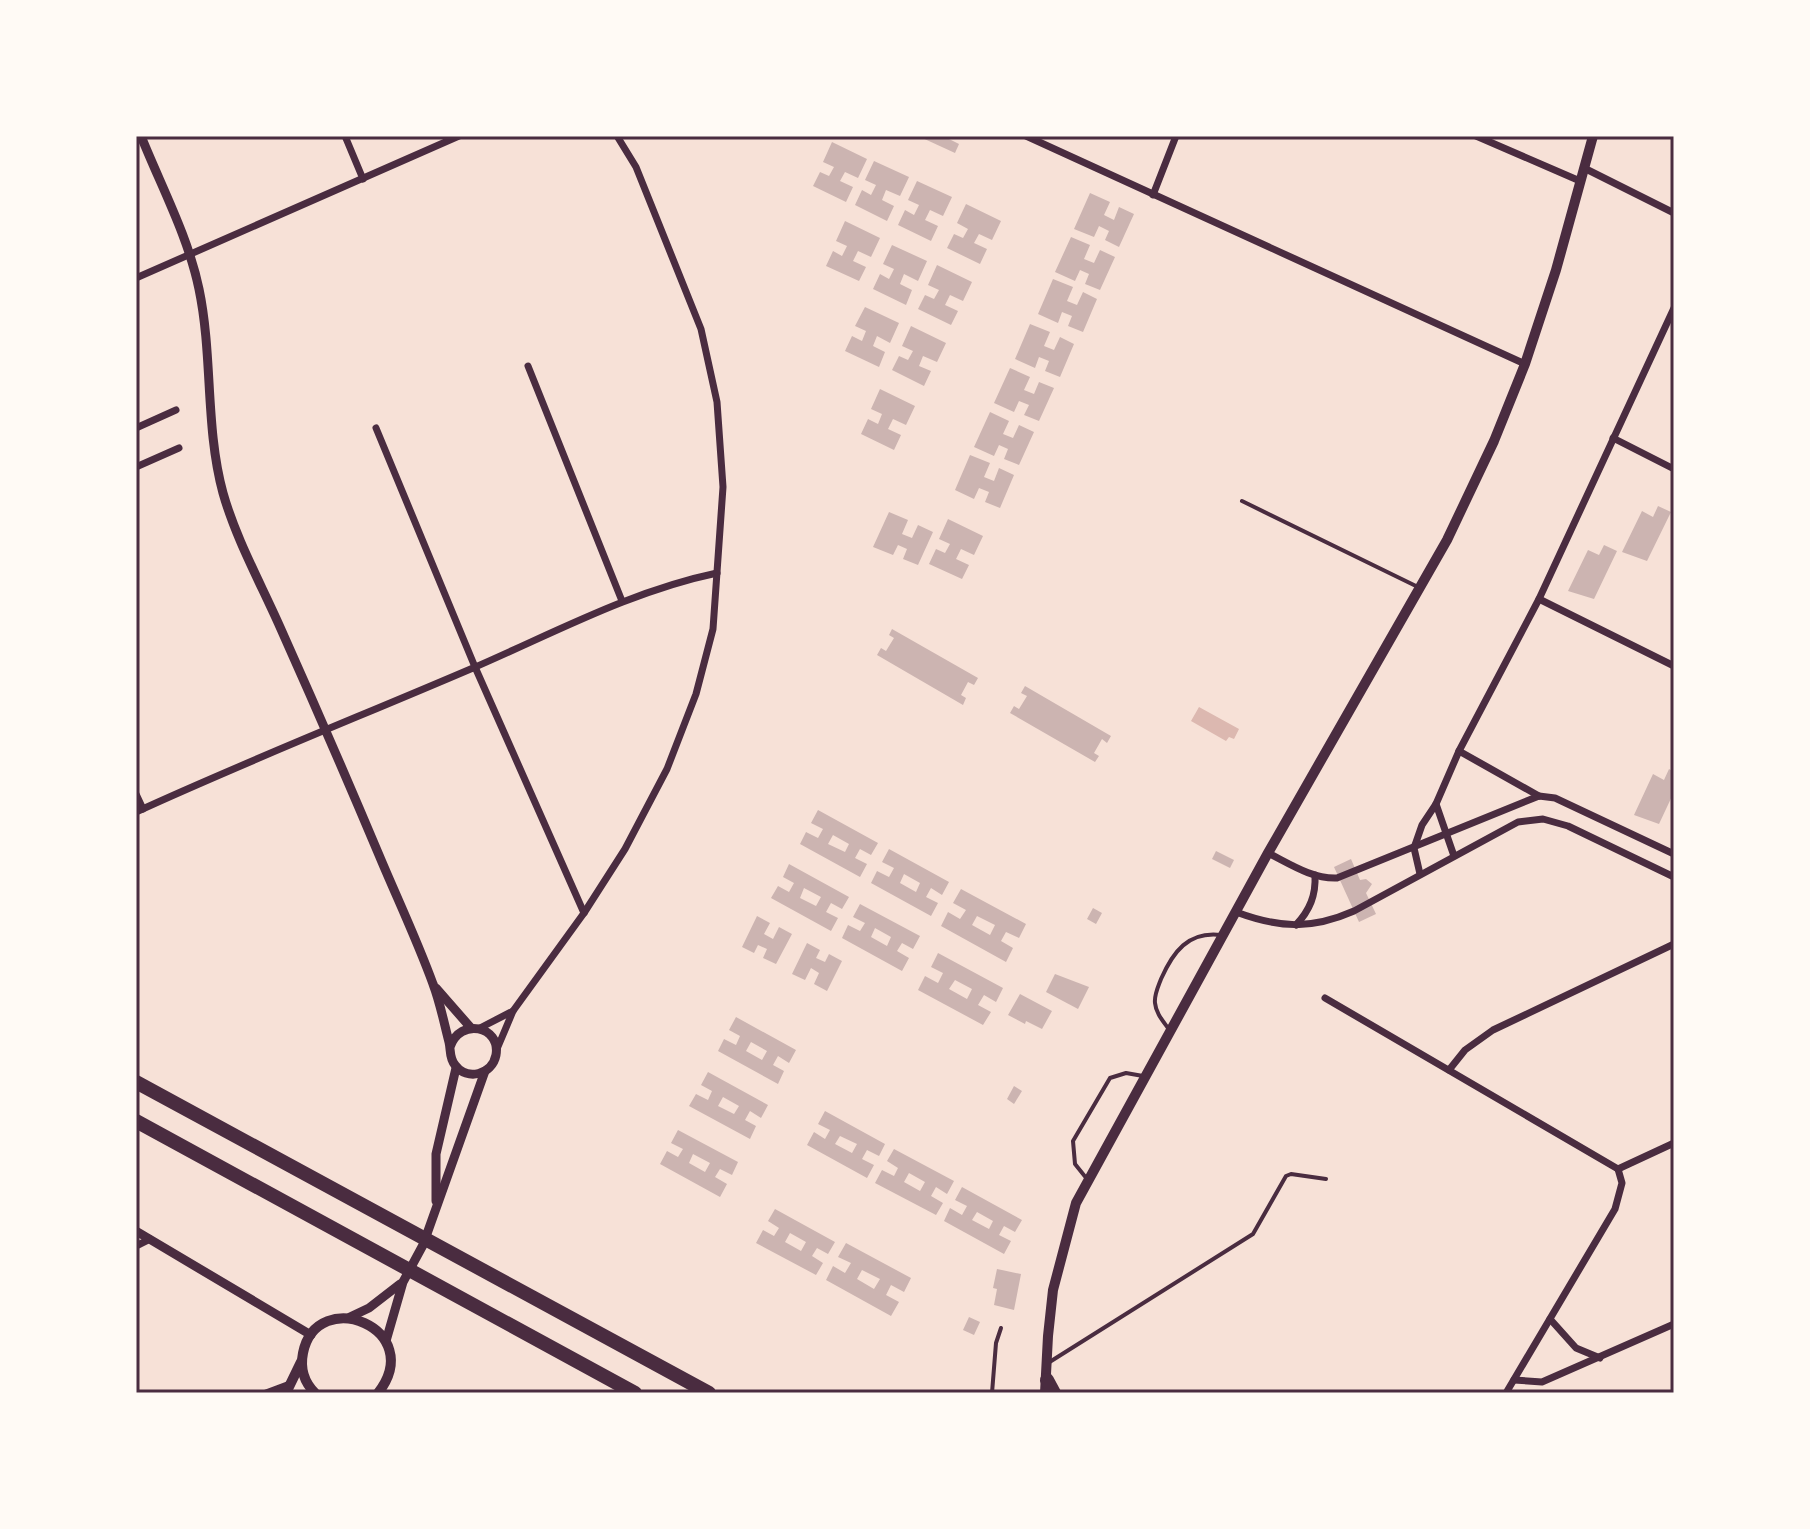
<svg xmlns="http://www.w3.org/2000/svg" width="1810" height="1529" viewBox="0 0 1810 1529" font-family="Raleway,sans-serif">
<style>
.water{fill:#dcb8b0}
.building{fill:#ccb4b1;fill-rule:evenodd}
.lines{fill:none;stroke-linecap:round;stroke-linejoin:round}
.service{stroke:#4a2c40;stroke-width:4}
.minor{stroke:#4a2c40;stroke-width:7}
.tertiary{stroke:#4a2c40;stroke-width:9}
.secondary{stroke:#4a2c40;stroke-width:10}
.motorway{stroke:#4a2c40;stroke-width:14}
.neatline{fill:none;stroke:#4a2c40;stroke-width:3}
</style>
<rect width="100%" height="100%" fill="#f7e1d7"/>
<path class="water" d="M1199 707 1239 729 1234 739 1229 737 1226 741 1191 721Z"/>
<g class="building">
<path d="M918 136H943L959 144 955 153Z"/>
<path d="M832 142 867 159 858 178 845 172 840 181 853 187 846 202 813 186 820 172 829 176 834 167 823 162Z"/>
<path d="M874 161 909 177 900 196 886 190 882 200 894 206 887 221 855 205 862 190 871 195 876 185 865 180Z"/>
<path d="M917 181 952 197 943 216 930 210 925 220 938 226 931 241 898 225 905 210 914 215 919 205 908 200Z"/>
<path d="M1090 193 1110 202 1104 215 1114 220 1119 207 1134 214 1119 247 1105 240 1109 231 1099 226 1094 237 1074 229Z"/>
<path d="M966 204 1001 221 992 240 979 234 974 243 987 249 980 264 947 248 954 234 963 238 968 229 957 223Z"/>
<path d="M845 221 880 238 871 257 858 251 853 261 866 267 859 281 826 266 833 251 842 256 847 246 836 241Z"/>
<path d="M1071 237 1090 245 1084 259 1094 263 1100 250 1115 257 1100 290 1085 284 1089 274 1080 270 1075 281 1055 272Z"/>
<path d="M892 245 927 261 918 281 904 274 900 284 912 290 906 305 873 289 880 274 889 279 894 269 883 264Z"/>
<path d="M937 265 972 282 963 301 950 295 945 305 958 311 951 325 918 309 925 295 934 299 939 290 928 285Z"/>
<path d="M1053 279 1073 287 1067 301 1077 305 1083 292 1097 299 1083 332 1068 326 1072 316 1062 312 1058 323 1038 314Z"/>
<path d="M865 307 899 323 890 343 877 336 873 346 885 352 879 367 845 351 852 336 862 341 866 331 855 326Z"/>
<path d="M1030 324 1050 332 1044 346 1054 350 1060 337 1074 344 1060 377 1045 371 1049 361 1039 357 1035 368 1015 359Z"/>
<path d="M911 326 946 343 937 362 923 356 919 366 931 371 924 386 892 370 899 356 908 360 913 351 902 346Z"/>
<path d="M1010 368 1030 377 1024 390 1034 394 1039 382 1054 388 1039 421 1024 415 1029 405 1019 401 1014 412 994 403Z"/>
<path d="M880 389 915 406 906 425 893 419 888 429 901 435 894 450 861 434 868 419 878 424 882 414 871 409Z"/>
<path d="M990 412 1009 421 1003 434 1013 438 1019 425 1034 432 1019 465 1004 459 1008 449 999 445 994 456 974 447Z"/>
<path d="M970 455 990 463 984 477 994 481 999 468 1014 475 1000 508 985 502 989 492 979 488 974 499 955 490Z"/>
<path d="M1658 506 1671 512 1647 561 1622 552 1642 511 1653 517Z"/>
<path d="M889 512 908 520 902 534 912 538 918 525 933 532 918 565 903 559 907 549 898 545 893 555 873 547Z"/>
<path d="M948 519 983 536 974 555 961 549 956 559 969 565 962 579 929 564 936 549 945 553 950 544 939 539Z"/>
<path d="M1604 545 1617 551 1594 599 1568 591 1588 550 1599 555Z"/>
<path d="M892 629 978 678 974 685 968 682 961 695 966 698 963 705 877 655 881 648 886 651 894 638 889 635Z"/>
<path d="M1025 686 1111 736 1107 743 1102 739 1094 753 1099 756 1095 762 1010 713 1014 706 1019 709 1027 696 1021 693Z"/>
<path d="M1669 769 1674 772V792L1659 824 1634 815 1653 774 1664 780Z"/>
<path d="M818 810 878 843 871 855 860 849 855 858 867 864 860 877 800 844 806 832 818 838 823 829 811 823ZM833 835 849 844 845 852 828 844Z"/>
<path d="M889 849 949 882 942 895 931 888 926 897 938 903 931 916 871 883 877 871 889 877 894 868 882 862ZM904 874 920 883 916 892 900 883Z"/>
<path d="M1216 851 1234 860 1230 868 1212 859Z"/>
<path d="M1351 859 1360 880 1366 879 1372 884 1366 893 1376 914 1359 922 1334 867Z"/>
<path d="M789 864 849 897 842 909 831 903 826 912 838 918 831 931 771 898 778 886 789 892 794 883 783 877ZM804 888 821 897 816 906 800 898Z"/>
<path d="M961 889 1026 924 1019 938 1006 932 1001 941 1013 948 1006 962 941 926 948 912 960 919 966 910 953 903ZM977 916 995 925 990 935 972 925Z"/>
<path d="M860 904 920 936 913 949 902 943 897 951 909 958 902 971 842 938 848 925 860 931 865 923 853 917ZM875 928 891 937 887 946 871 937Z"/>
<path d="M1093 908 1102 913 1096 924 1087 919Z"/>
<path d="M757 916 770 923 764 934 773 939 779 927 792 934 776 964 763 958 767 949 758 945 754 953 742 947Z"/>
<path d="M807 943 820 950 816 958 825 962 829 954 842 961 827 991 814 984 819 973 811 968 805 980 792 974Z"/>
<path d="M938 953 1003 988 996 1002 984 995 978 1005 991 1012 983 1025 918 990 925 976 938 983 943 973 931 967ZM955 980 972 989 967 999 949 989Z"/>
<path d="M1055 974 1089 987 1078 1009 1046 992Z"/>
<path d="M1020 994 1052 1011 1042 1029 1026 1021 1025 1024 1008 1015Z"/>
<path d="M736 1017 796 1050 789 1063 778 1056 773 1065 784 1071 778 1084 718 1051 724 1039 736 1045 740 1036 729 1030ZM751 1042 767 1051 762 1060 746 1051Z"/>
<path d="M708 1072 768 1105 761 1118 750 1111 745 1120 756 1126 750 1139 689 1106 696 1094 708 1100 712 1091 701 1085ZM723 1097 739 1106 734 1114 718 1106Z"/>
<path d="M1014 1086 1022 1091 1014 1104 1007 1099Z"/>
<path d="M825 1111 885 1144 879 1156 867 1150 862 1159 874 1165 867 1178 807 1145 814 1132 825 1139 830 1130 818 1124ZM840 1136 857 1144 852 1153 835 1144Z"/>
<path d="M678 1130 738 1162 732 1175 720 1169 715 1177 727 1184 720 1197 660 1164 667 1151 678 1157 683 1149 671 1143ZM693 1154 710 1163 705 1172 689 1163Z"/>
<path d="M894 1149 954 1181 947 1194 936 1187 931 1196 943 1203 936 1215 875 1183 882 1170 894 1176 898 1168 887 1161ZM909 1173 925 1182 920 1191 904 1182Z"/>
<path d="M962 1187 1022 1220 1015 1232 1004 1226 999 1235 1011 1241 1004 1254 944 1221 950 1208 962 1215 967 1206 955 1200ZM977 1212 993 1221 989 1229 972 1220Z"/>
<path d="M775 1209 835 1242 828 1254 817 1248 812 1256 823 1263 816 1275 756 1243 763 1230 774 1236 779 1228 768 1221ZM790 1233 806 1242 801 1251 785 1242Z"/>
<path d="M846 1243 911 1278 904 1292 891 1285 886 1295 899 1302 891 1316 826 1280 833 1266 845 1273 851 1263 838 1257ZM862 1270 880 1279 874 1289 857 1279Z"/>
<path d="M997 1269 1021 1274 1014 1310 994 1305 997 1289 993 1288Z"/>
<path d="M969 1317 980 1322 974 1335 963 1330Z"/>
</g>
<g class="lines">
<g class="service">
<path d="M1242 501 1418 587"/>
<path d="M1170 1031C1164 1022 1156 1014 1155 1003 1154 995 1158 987 1161 979 1173 952 1188 931 1221 935"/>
<path d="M1087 1179 1075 1164 1073 1141 1110 1078 1126 1073 1143 1076"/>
<path d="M1048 1363 1253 1234 1286 1176 1291 1174 1326 1179"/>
<path d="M992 1393 996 1343 1001 1328"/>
</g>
<g class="minor">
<path d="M345 136 363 179"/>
<path d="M1026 136 1525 364"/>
<path d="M1476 136 1580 181"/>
<path d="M1584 168 1674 213"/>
<path d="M1153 195 1176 136"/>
<path d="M136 278 459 136"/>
<path d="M528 366 622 601"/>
<path d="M136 428 176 410"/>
<path d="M376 428 475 667 584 913"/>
<path d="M1613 438 1674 469"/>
<path d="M136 467 179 448"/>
<path d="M1539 599 1674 666"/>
<path d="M1459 751 1539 796"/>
<path d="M136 794 143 809"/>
<path d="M1436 804 1454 856"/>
<path d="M136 812C247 761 361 716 473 668 554 633 631 591 717 573"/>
<path d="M1268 853C1290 864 1312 879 1337 878L1539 796 1555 798 1674 854"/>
<path d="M1420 874 1414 848 1422 825 1436 804 1459 751 1539 599 1674 308"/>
<path d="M1236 912C1279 928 1311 930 1354 911L1518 822 1543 819 1568 826 1674 877"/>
<path d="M1296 925C1310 910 1316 895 1315 875"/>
<path d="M1325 998 1618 1169"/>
<path d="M478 1029 513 1011"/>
<path d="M497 1049 513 1011 584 913 625 849 667 769 696 694 713 629 723 487 717 402 701 329 636 167 617 136"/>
<path d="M1449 1070 1465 1050 1493 1030 1674 944"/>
<path d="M1618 1169 1674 1143"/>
<path d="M136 1246 150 1239"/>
<path d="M1550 1319 1576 1348 1600 1358"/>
<path d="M1514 1380 1542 1382 1674 1324"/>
<path d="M266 1393 290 1384"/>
<path d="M1506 1393 1615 1209 1622 1183 1618 1169"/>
</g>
<g class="tertiary">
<path d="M141 136C161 186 188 236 199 289 213 356 205 427 223 493 236 539 261 584 280 627 314 703 347 779 379 855 397 898 417 940 433 984 440 1002 444 1023 449 1042 451 1050 449 1058 455 1065 467 1081 492 1075 496 1055 501 1026 460 1017 450 1047"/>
<path d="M436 988 471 1028"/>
<path d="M436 1201V1154L456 1068"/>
<path d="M136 1231 311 1335"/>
<path d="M350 1317 369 1308 400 1284"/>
<path d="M386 1341 403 1282 423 1245 485 1071"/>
</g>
<g class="secondary">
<path d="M286 1393 301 1362"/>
<path d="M315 1393C304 1382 300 1368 303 1353 317 1284 428 1329 378 1393"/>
<path d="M1045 1393 1048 1336 1053 1290 1076 1203 1268 853 1447 540 1494 441 1525 364 1556 270 1593 136"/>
</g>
<g class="motorway">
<path d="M136 1082 709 1393"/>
<path d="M136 1121 635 1393"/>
<path d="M1047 1380 1054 1393"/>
</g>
</g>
<rect width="1810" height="1529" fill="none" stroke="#fffaf5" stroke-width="276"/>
<rect x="138" y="138" width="1534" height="1253" class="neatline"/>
</svg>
